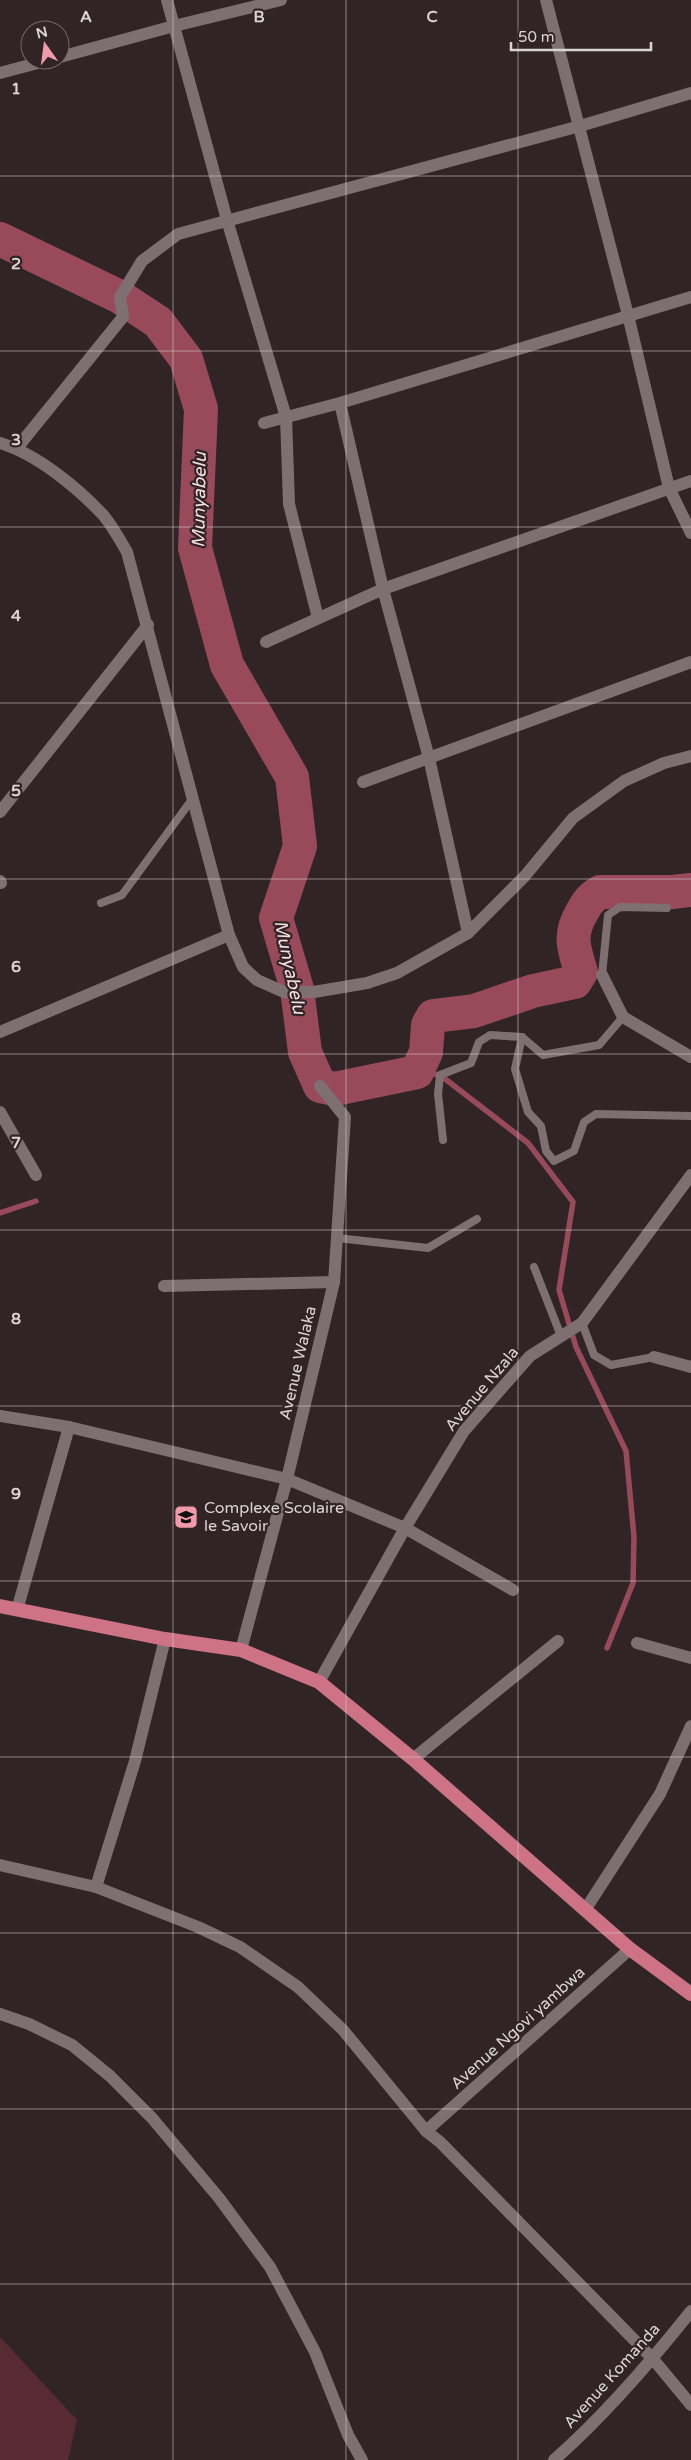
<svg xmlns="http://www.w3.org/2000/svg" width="691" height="2460" viewBox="0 0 691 2460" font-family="'Varela Round',sans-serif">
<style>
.green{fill:#582b34}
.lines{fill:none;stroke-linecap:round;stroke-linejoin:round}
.stream{stroke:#984a5b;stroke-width:5.5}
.river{stroke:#984a5b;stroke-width:34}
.service{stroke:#7e7072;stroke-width:8}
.minor{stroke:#7e7072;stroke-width:12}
.tertiary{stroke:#7e7072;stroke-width:12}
.trunk{stroke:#ce7285;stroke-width:14}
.grid{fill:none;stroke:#dbd4d5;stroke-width:1;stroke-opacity:0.55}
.labels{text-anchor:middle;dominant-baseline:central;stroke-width:4.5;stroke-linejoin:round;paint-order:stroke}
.street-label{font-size:16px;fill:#dbd4d5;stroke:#302426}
.poi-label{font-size:16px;fill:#dbd4d5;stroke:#302426;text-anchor:start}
.water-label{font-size:18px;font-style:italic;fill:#f6dee1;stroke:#302426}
.grid-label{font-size:16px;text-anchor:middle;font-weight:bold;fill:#dbd4d5;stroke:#302426;stroke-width:4.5;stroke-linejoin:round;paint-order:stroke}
</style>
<rect width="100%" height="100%" fill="#302426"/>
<path class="green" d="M0 2337 77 2420 68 2460H0Z"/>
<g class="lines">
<g class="stream">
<path d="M417 1072 440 1075 528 1143 573 1202 559 1290 576 1347 626 1451 634 1537 633 1583 607 1648"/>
<path d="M0 1213 36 1201"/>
</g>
<path class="river" d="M0 239 120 297 158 322 186 359 201 409 195 548 227 665 292 777 300 846 276 918 297 989 305 1052 320 1086 335 1089 417 1072 426 1052 428 1025 433 1016 474 1011 533 991 575 982 581 972C574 948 568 936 582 912 587 903 590 898 600 892H672L691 890"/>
<g class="service">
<path d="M101 903 122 895 193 798"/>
<path d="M602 975 608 915 620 907 667 908"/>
<path d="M522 1037 515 1069 528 1112 541 1126 546 1151 554 1161 574 1151 584 1122 596 1114 691 1116"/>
<path d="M443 1140 438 1094 440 1075 471 1063 479 1042 490 1035 522 1037 543 1055 599 1045 623 1017"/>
<path d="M337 1238 428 1248 477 1219"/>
<path d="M534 1267 561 1336"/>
<path d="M582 1323 594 1355 611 1365 654 1357"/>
</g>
<g class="minor">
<path d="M167 0 227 220 286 417 289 504 318 618"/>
<path d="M546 0 628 315 669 488 691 533"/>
<path d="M60 57 174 26 281 0"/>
<path d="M0 73 49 60"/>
<path d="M340 403 383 589 429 758 468 933"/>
<path d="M264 423 340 403 691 297"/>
<path d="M17 448 123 317 120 297 142 261 178 234 580 126 691 93"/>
<path d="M266 642 383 589 691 481"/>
<path d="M363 782 691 662"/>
<path d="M0 812 148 625"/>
<path d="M0 881 1 883"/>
<path d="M602 975 623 1017 691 1057"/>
<path d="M0 1032 229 935"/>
<path d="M0 1112 36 1175"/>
<path d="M164 1286 334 1282"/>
<path d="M654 1357 691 1367"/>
<path d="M0 1416 69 1427 287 1479 405 1528 513 1590"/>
<path d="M17 1610 69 1427"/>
<path d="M637 1643 691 1658"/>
<path d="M241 1650 287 1479 334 1282 345 1117 320 1086"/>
<path d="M319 1682 405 1528 464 1431 530 1356 582 1323 691 1175"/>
<path d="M413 1759 558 1641"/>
<path d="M0 1865 96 1887 198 1927 240 1947 298 1987 343 2030 426 2131 440 2142 653 2359 691 2405"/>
<path d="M96 1887 135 1761 165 1639"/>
<path d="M585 1910 660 1794 691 1726"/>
<path d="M0 2014 29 2024 72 2045 110 2076 152 2118 219 2198 270 2267 315 2352 348 2435 362 2460"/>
<path d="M426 2131 630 1949"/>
<path d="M554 2460C605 2415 649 2364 691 2311"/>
</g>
<path class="tertiary" d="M0 443C37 454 78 488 104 516 113 527 120 540 127 552L229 935 243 967 257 980 284 992H314L367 983 397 973 468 933 524 877 573 818 624 781 664 763 691 756"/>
<path class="trunk" d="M0 1606 165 1639 241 1650 319 1682 413 1759 630 1949 691 1994"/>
</g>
<path class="grid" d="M173 0V2460M346 0V2460M518 0V2460M0 176H691M0 351H691M0 527H691M0 703H691M0 879H691M0 1054H691M0 1230H691M0 1406H691M0 1581H691M0 1757H691M0 1933H691M0 2109H691M0 2284H691"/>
<defs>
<g id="school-square" transform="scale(1.25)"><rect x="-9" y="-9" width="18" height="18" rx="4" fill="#f39aaa" stroke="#302426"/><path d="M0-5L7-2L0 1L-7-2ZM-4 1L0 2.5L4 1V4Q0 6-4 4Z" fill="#111"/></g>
</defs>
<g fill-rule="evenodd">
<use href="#school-square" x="186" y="1517"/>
</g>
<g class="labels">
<g class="street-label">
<text transform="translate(298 1363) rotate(-77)">Avenue Walaka</text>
<text transform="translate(482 1389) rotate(-50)">Avenue Nzala</text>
<text transform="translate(518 2028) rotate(-42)">Avenue Ngovi yambwa</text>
<text transform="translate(612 2376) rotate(-48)">Avenue Komanda</text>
</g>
<g class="poi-label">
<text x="204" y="1508">Complexe Scolaire<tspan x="204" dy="18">le Savoir</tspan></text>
</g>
<g class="water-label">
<text transform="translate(199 500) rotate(-89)">Munyabelu</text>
<text transform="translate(290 967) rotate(78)">Munyabelu</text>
</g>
</g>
<g class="grid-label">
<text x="86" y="22">A</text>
<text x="259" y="22">B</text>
<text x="432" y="22">C</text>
<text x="16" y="94">1</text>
<text x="16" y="269">2</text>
<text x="16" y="445">3</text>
<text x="16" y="621">4</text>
<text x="16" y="796">5</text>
<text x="16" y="972">6</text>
<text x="16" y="1148">7</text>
<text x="16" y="1324">8</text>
<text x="16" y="1499">9</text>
</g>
<g transform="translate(45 45) rotate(346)"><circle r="24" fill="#302426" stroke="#746a6c"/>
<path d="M0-4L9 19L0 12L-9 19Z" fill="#f39aaa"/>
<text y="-8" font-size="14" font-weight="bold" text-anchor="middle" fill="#dbd4d5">N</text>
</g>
<path d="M511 42v8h140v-8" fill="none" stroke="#dbd4d5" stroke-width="2.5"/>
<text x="518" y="42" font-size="15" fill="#dbd4d5" stroke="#302426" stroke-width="4" paint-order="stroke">50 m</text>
</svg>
